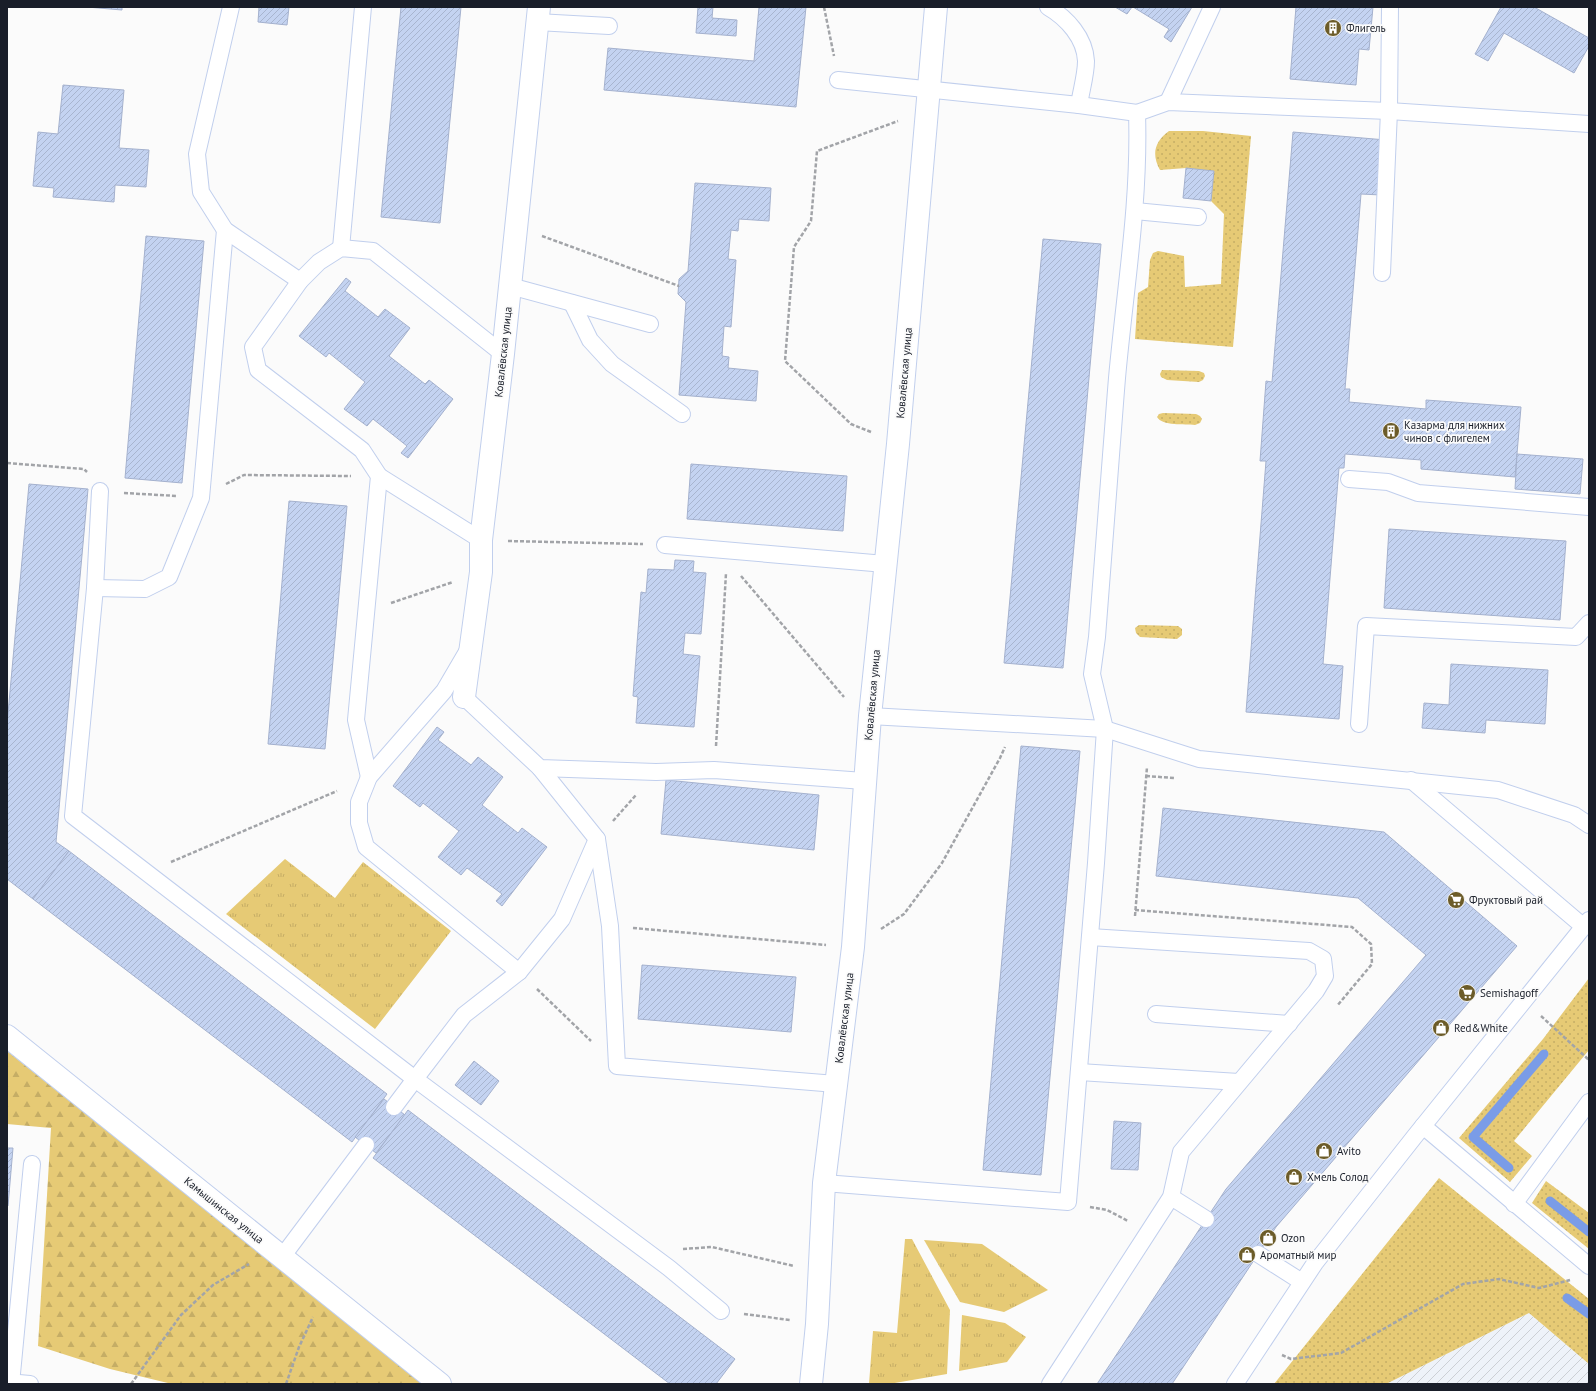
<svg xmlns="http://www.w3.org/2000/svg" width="1596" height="1391" viewBox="0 0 1596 1391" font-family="'PT Sans',sans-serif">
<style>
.industrial{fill:url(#industrial-furrows)}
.grass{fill:url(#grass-dots)}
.forest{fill:url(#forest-firs)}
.park{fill:url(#park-tufts)}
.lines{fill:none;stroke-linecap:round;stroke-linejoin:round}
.stream{stroke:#7a9ce7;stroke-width:9}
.building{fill:url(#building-hatch);stroke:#a4b1ce}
.service-casing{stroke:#c1cfed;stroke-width:18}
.minor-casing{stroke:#c1cfed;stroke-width:24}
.path{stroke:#a2a4a8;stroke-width:2.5;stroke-dasharray:4 2;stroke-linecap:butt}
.service{stroke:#fff;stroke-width:16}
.minor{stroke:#fff;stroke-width:22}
.labels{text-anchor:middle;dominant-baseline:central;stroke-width:3.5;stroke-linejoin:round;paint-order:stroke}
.poi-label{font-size:11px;fill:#191e29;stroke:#fbfbfb;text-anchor:start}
.street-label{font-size:11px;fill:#191e29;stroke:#fbfbfb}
</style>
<defs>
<pattern id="industrial-furrows" width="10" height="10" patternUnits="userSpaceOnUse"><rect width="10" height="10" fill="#eef2f9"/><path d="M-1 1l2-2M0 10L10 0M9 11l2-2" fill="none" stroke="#cccfd5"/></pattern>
<pattern id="grass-dots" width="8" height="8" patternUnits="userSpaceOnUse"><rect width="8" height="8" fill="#e6ca75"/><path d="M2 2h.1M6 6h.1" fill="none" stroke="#c5ad65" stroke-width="1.8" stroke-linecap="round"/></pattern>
<pattern id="forest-firs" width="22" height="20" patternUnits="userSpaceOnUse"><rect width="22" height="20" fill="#e6ca75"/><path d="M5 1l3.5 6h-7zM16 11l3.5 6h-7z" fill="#c5ad65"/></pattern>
<pattern id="park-tufts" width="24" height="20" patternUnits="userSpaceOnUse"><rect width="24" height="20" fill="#e6ca75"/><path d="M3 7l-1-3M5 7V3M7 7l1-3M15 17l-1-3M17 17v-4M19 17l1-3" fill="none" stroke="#c5ad65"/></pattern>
<pattern id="building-hatch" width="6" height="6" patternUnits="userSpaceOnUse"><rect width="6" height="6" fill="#c4d3f1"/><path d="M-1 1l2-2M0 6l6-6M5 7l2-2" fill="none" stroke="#a8b5cf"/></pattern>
</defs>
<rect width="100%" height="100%" fill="#fbfbfb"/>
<path class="industrial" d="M1529 1313 1589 1364V1384H1386Z"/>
<g class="grass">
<path d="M1169 131H1203L1251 136 1233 347 1135 339 1138 293 1148 287 1150 260 1153 253 1158 251 1184 256 1185 287 1221 284 1224 214 1211 201 1214 171 1186 168 1160 170C1151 154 1155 141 1169 131Z"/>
<path d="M1162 370 1199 371 1204 373 1205 376 1203 380 1199 382 1167 380 1161 377 1160 374Z"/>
<path d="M1163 413 1196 414 1200 416 1202 419 1200 423 1195 425C1185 424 1162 426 1157 417L1159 414Z"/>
<path d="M1139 625 1178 626 1182 629V635L1177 639 1140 637 1136 633 1135 628Z"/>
<path d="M1589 978V1050L1514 1141 1532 1156 1510 1182 1459 1138 1543 1039Z"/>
<path d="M1439 1178 1589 1299V1364L1529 1313 1386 1384H1274Z"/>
<path d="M1546 1181 1589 1213V1249L1532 1203Z"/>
</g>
<path class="forest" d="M7 1051 428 1384H172L110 1369 38 1346 51 1128 7 1124Z"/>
<g class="park">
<path d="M285 859 335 898 363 862 451 931 375 1029 226 914Z"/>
<path d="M905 1239H912L950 1310 947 1374 889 1384H869L873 1331 897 1333Z"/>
<path d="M924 1240 982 1244 1048 1290 1004 1312 960 1302Z"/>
<path d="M962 1315 1005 1323 1026 1337 1007 1362 959 1371Z"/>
</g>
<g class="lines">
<g class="stream">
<path d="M1509 1168 1473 1137 1544 1054"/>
<path d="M1550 1201 1589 1232"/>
<path d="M1567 1298 1589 1314"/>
</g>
</g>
<g class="building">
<path d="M87 7H122V10Z"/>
<path d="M259 7H289L287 25 258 22Z"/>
<path d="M401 7H461L440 223 381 217Z"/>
<path d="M698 7H713L712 18 737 20 736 36 696 33Z"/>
<path d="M759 7H806L796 107 604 90 608 48 754 61Z"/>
<path d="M1115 7H1132L1127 14Z"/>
<path d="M1133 7H1192L1171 42 1164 37 1169 29Z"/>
<path d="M1296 7H1373L1369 50 1359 49 1356 85 1290 79Z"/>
<path d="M1501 7H1534L1589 38V46L1574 73 1504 33 1488 61 1475 54Z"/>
<path d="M63 85 124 90 119 148 149 150 146 187 115 185 114 202 53 197 54 188 33 186 38 132 58 134Z"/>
<path d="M1293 132 1386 140 1381 195 1361 194 1345 389H1350L1349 402 1426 409V400L1521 407 1515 477 1421 469V460L1345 454 1344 468H1339L1323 664 1343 666 1339 719 1246 712 1266 461H1260L1266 381 1272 382Z"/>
<path d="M1186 168 1214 171 1211 201 1183 198Z"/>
<path d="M695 183 771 188 769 221 739 219 738 231 731 230 728 259 736 260 731 327 724 326 722 356 729 357 728 368 758 371 756 401 679 395 686 302 678 294 679 279 688 271Z"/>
<path d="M146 236 204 241 182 483 125 478Z"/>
<path d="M1043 239 1101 244 1063 668 1004 663Z"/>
<path d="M346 278 351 282 345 291 378 317 385 309 410 328 389 356 425 384 429 380 453 399 408 458 401 453 407 446 373 419 367 426 344 409 365 382 329 353 326 357 299 336Z"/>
<path d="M1517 454 1583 459 1580 494 1515 489Z"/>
<path d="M691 464 847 476 843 531 687 519Z"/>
<path d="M29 484 88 489 56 842 69 851 33 899 7 879V724Z"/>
<path d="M289 501 347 506 325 749 268 744Z"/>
<path d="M1389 529 1566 541 1560 620 1384 608Z"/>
<path d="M675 560 694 561 693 572 706 573 701 634 685 633 683 654 700 656 694 727 636 723 638 697 633 696 641 592 646 593 648 569 674 570Z"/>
<path d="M1451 664 1548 670 1545 724 1486 720 1485 733 1422 728 1424 703 1449 705Z"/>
<path d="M437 727 444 732 438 740 471 765 478 757 503 777 482 805 518 833 522 828 547 847 502 906 496 901 502 894 467 868 461 875 438 857 459 831 423 803 420 807 393 786Z"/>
<path d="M1021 746 1080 751 1041 1175 983 1170Z"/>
<path d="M666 780 819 795 814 850 661 834Z"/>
<path d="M1163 808 1384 832 1517 946 1276 1227 1172 1384H1097L1226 1189 1426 955 1358 898 1156 876Z"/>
<path d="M69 851 387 1094 352 1142 33 899Z"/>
<path d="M642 965 796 977 791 1032 638 1019Z"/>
<path d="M474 1061 499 1081 481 1105 455 1085Z"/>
<path d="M384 1099 405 1115 376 1153 355 1137Z"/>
<path d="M408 1110 735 1359 716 1384H670L373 1158Z"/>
<path d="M1114 1121 1141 1123 1138 1170 1111 1169Z"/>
<path d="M7 1148H13L8 1206H7Z"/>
</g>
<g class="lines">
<g class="service-casing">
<g id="service">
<path d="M231 7 197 154 201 192 225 230 300 281"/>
<path d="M1048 7C1067 18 1085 38 1086 61 1086 75 1081 91 1079 105"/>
<path d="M537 22 609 26"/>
<path d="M1168 102 1212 7"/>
<path d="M1137 113 1168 102 1389 111 1589 124"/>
<path d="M1135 211 1198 217"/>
<path d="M341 248 363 7"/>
<path d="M1382 273 1389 111 1390 7"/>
<path d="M510 286 650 324"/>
<path d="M572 303 590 340 612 364 682 414"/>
<path d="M379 476 481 540"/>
<path d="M1349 479 1388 482 1418 493 1589 507"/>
<path d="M100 491 95 588 73 816 415 1079 394 1107"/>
<path d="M665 545 885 564"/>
<path d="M95 588 145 589 169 577 201 498 225 230"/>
<path d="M468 650 444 691 369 777 359 802V823L366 847 519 972"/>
<path d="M464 697 540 768 656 772 714 770 864 781"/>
<path d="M870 716 1105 729 1199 759 1498 790 1574 815 1589 825"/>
<path d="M1359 724 1366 626 1576 637 1589 623"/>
<path d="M540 768 597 839 610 926 617 1066 836 1084"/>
<path d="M369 777 356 720 379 476 362 450 258 370 253 347 300 281 319 262 341 248 373 251 503 354"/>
<path d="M1411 780 1584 927"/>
<path d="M597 839 562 919 519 972 464 1015 415 1079 669 1268 721 1311"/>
<path d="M1156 1014 1289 1024"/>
<path d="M1079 1072 1239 1082"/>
<path d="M1423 1126 1589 1266"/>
<path d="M824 1183 1068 1202 1096 863 1105 729 1092 674 1097 637C1104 550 1110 464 1117 378 1125 289 1140 202 1137 113L1079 105 838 80"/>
<path d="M1171 1197 1206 1219"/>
<path d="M1514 1204 1589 1102"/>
<path d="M1258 1254 1302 1282"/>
<path d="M282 1257 366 1145"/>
<path d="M7 1382 30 1384"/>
<path d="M11 1384 32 1164"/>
<path d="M1050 1384 1171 1197 1181 1152 1316 991 1325 976 1323 959 1309 951 1090 937"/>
<path d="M1235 1384 1315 1263 1415 1136 1589 920"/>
</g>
</g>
<g class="minor-casing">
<g id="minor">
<path d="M464 697 481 572V540L503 354 539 7"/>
<path d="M7 1036 440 1384"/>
<path d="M811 1384 817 1324 824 1183 853 947 870 716 898 444 936 7"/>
</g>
</g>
<g class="path">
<path d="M824 7 834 56"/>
<path d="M542 236 679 286"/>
<path d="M871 432 851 424 785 361 794 247 811 221 817 151 898 121"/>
<path d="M7 463 84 469 87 472"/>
<path d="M226 484 244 475 351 476"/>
<path d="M124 493 177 496"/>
<path d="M508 541 643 544"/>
<path d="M741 576 844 697"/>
<path d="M391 603 453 582"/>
<path d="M716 746 726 573"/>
<path d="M1146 776 1174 778"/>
<path d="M613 821 636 795"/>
<path d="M171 862 337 791"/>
<path d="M1135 910 1352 927 1371 944 1372 964 1337 1006"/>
<path d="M1135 916 1147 767"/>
<path d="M633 928 826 945"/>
<path d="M881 929 904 914 942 863 1000 758 1005 747"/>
<path d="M537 989 591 1041"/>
<path d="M1541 1016 1589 1060"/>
<path d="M1090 1207 1107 1210 1128 1221"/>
<path d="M683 1249 712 1247 794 1266"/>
<path d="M744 1314 790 1320"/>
<path d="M1282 1355 1291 1359 1341 1353 1463 1284 1499 1279 1539 1288 1570 1280"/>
<path d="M131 1384 181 1315 213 1285 249 1264"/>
<path d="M286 1384 299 1347 313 1317"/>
</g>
<use href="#service" class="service"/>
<use href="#minor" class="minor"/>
</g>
<defs>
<g id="building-disc" transform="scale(0.9)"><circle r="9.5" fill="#6c5c29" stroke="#fbfbfb"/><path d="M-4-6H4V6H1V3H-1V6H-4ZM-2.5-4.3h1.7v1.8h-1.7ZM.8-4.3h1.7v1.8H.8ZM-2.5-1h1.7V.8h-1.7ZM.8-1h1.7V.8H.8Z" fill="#fff"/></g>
<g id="supermarket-disc" transform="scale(0.9)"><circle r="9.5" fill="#6c5c29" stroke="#fbfbfb"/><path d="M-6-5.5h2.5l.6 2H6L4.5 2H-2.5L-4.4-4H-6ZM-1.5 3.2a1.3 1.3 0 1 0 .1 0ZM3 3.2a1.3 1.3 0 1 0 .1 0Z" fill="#fff"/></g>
<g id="shop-disc" transform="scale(0.9)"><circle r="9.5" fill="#6c5c29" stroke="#fbfbfb"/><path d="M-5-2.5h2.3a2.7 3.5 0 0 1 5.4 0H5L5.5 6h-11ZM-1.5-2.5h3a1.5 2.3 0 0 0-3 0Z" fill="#fff"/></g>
</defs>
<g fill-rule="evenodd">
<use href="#building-disc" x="1333" y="28"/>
<use href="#building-disc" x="1391" y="431"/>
<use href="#supermarket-disc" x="1456" y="900"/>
<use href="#supermarket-disc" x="1467" y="993"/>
<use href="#shop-disc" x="1441" y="1028"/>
<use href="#shop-disc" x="1324" y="1151"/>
<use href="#shop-disc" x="1294" y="1177"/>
<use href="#shop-disc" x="1268" y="1238"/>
<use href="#shop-disc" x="1247" y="1255"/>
</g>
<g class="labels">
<g class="poi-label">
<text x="1346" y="28">Флигель</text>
<text x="1404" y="425">Казарма для нижних<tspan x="1404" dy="13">чинов с флигелем</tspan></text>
<text x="1469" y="900">Фруктовый рай</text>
<text x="1480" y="993">Semishagoff</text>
<text x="1454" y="1028">Red&amp;White</text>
<text x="1337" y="1151">Avito</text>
<text x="1307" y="1177">Хмель Солод</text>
<text x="1281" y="1238">Ozon</text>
<text x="1260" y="1255">Ароматный мир</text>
</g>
<g class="street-label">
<text transform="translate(503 352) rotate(-84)">Ковалёвская улица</text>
<text transform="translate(904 373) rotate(-85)">Ковалёвская улица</text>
<text transform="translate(872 695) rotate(-85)">Ковалёвская улица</text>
<text transform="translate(844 1018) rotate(-83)">Ковалёвская улица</text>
<text transform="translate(224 1210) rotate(39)">Камышинская улица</text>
</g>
</g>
<rect width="1596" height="1391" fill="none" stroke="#191e29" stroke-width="16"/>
</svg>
